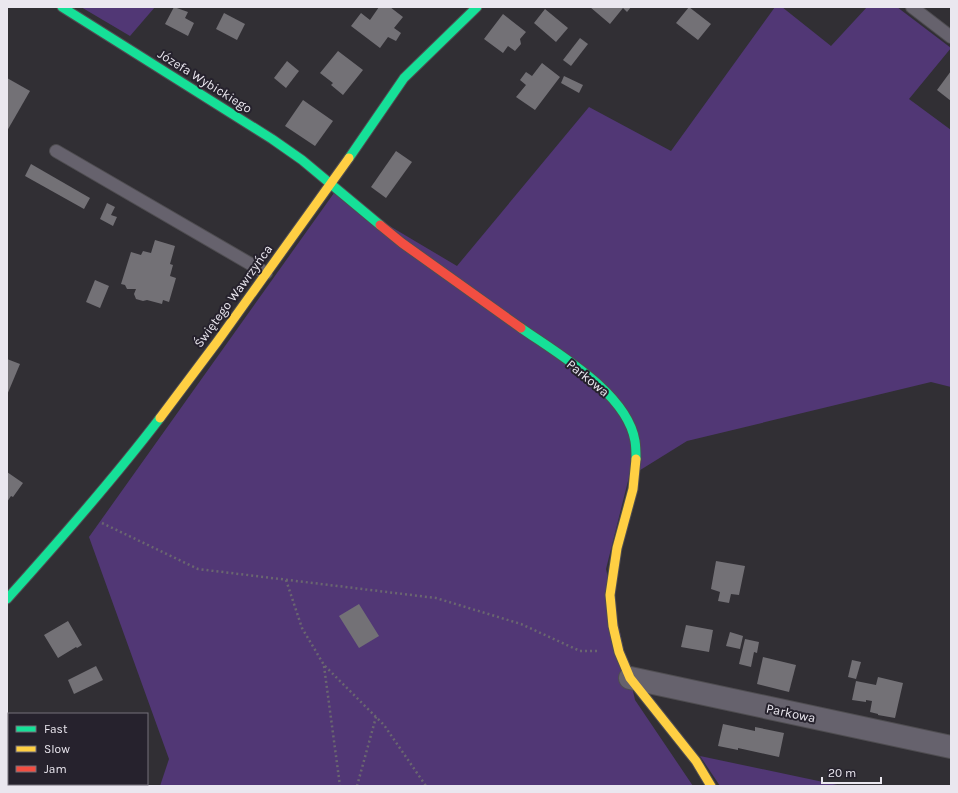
<svg xmlns="http://www.w3.org/2000/svg" width="958" height="793" viewBox="0 0 958 793" font-family="Karla,sans-serif">
<style>
.green{fill:#513775}
.building{fill:#737176}
.lines{fill:none;stroke-linecap:round;stroke-linejoin:round}
.lane-casing{stroke:#4f4d51;stroke-width:14}
.street-casing{stroke:#4f4d51;stroke-width:24}
.fast-casing{stroke:#4f4d51;stroke-width:11}
.slow-casing{stroke:#4f4d51;stroke-width:11}
.jam-casing{stroke:#4f4d51;stroke-width:11}
.path{stroke:#6a6670;stroke-width:2.5;stroke-dasharray:2 3;stroke-linecap:butt}
.lane{stroke:#66626d;stroke-width:12}
.street{stroke:#66626d;stroke-width:22}
.fast{stroke:#16e098;stroke-width:9}
.slow{stroke:#ffcf43;stroke-width:9}
.jam{stroke:#f24e42;stroke-width:9}
.labels{text-anchor:middle;dominant-baseline:central;stroke-width:4;stroke-linejoin:round;paint-order:stroke}
.street-label{font-size:13px;fill:#eae7ef;stroke:#26222d}
</style>
<rect width="100%" height="100%" fill="#312f34"/>
<g class="green">
<path d="M81 7H155L130 36Z"/>
<path d="M775 7H782L831 46 867 7H897L951 48 909 99 951 130V387L931 382 687 441 629 477 606 569 635 700 693 786H160L169 759 89 537 334 193 457 266 589 107 671 151Z"/>
<path d="M700 756 842 786H720Z"/>
</g>
<g class="building">
<path d="M174 7 188 12 185 18 194 23 188 36 165 24Z"/>
<path d="M379 7H390L403 17 394 28 401 33 396 41 388 37 380 48 351 26 361 13 370 20Z"/>
<path d="M590 7H631L627 12 623 8 610 24Z"/>
<path d="M689 7 711 24 698 40 676 23Z"/>
<path d="M545 9 568 28 556 42 534 23Z"/>
<path d="M224 13 245 24 237 40 216 29Z"/>
<path d="M503 14 526 32 520 39 521 44 515 51 508 46 503 53 484 39Z"/>
<path d="M580 38 588 44 571 66 563 60Z"/>
<path d="M338 51 363 70 343 95 331 85 333 83 320 73Z"/>
<path d="M287 61 299 71 286 88 274 78Z"/>
<path d="M542 63 560 77 535 110 516 97 526 85 520 80 526 72 532 76Z"/>
<path d="M951 71V101L937 90Z"/>
<path d="M564 76 583 85 579 93 561 83Z"/>
<path d="M7 78 30 91 7 131Z"/>
<path d="M303 100 333 121 315 146 285 126Z"/>
<path d="M396 151 412 162 386 198 371 187Z"/>
<path d="M31 164 90 198 84 209 25 176Z"/>
<path d="M107 203 115 207 111 215 117 217 113 226 100 219Z"/>
<path d="M155 240 175 246 170 264 173 265 170 276 176 278 169 302 163 300 162 304 147 300 143 301 136 299 134 294 136 289H127L125 285 121 284 131 252 141 255 143 251 151 253Z"/>
<path d="M95 280 109 286 100 308 86 302Z"/>
<path d="M7 359 20 364 7 395Z"/>
<path d="M7 472 23 483 13 497 11 496 7 502Z"/>
<path d="M716 561 745 566 739 595 731 594 729 603 718 601 720 592 711 589Z"/>
<path d="M359 604 379 636 359 648 339 616Z"/>
<path d="M68 621 82 645 77 648 76 647 58 658 44 635Z"/>
<path d="M686 625 713 630 709 652 681 647Z"/>
<path d="M730 632 743 636 740 649 726 646Z"/>
<path d="M745 639 759 642 757 653 754 652 751 667 739 664Z"/>
<path d="M763 657 796 665 789 692 757 684Z"/>
<path d="M852 660 861 662 856 679 848 677Z"/>
<path d="M96 666 103 680 74 694 68 680Z"/>
<path d="M878 677 903 683 895 718 878 715V714L870 712 872 701 866 700V702L852 700 856 681 876 685Z"/>
<path d="M723 724 755 731V727L784 733 779 757 738 748V750L718 746Z"/>
</g>
<g class="lines">
<g class="lane-casing">
<g id="lane">
<path d="M912 7 951 37"/>
<path d="M56 151 266 273"/>
</g>
</g>
<g class="street-casing">
<path id="street" d="M630 678 951 747"/>
</g>
<g class="fast-casing">
<g id="fast">
<path d="M62 7 272 139 302 160 380 225"/>
<path d="M349 158 404 78 477 7"/>
<path d="M521 328C558 354 627 393 635 441 636 447 636 453 636 459"/>
<path d="M7 599C60 540 112 481 160 418"/>
</g>
</g>
<g class="slow-casing">
<g id="slow">
<path d="M160 418 217 342 349 158"/>
<path d="M636 459 633 489 617 548 610 595 613 626 619 652 630 678 696 761 711 786"/>
</g>
</g>
<g class="jam-casing">
<path id="jam" d="M380 225 402 243 521 328"/>
</g>
<g class="path">
<path d="M102 523 198 569 436 598 521 624 580 651H599"/>
<path d="M286 580 302 628 324 665 384 725 426 786"/>
<path d="M324 666 340 786"/>
<path d="M357 786 376 717"/>
</g>
<use href="#lane" class="lane"/>
<use href="#street" class="street"/>
<use href="#fast" class="fast"/>
<use href="#slow" class="slow"/>
<use href="#jam" class="jam"/>
</g>
<g class="labels">
<g class="street-label">
<text transform="translate(205 81) rotate(32)">Józefa Wybickiego</text>
<text transform="translate(233 296) rotate(-54)">Świętego Wawrzyńca</text>
<text transform="translate(588 378) rotate(39)">Parkowa</text>
<text transform="translate(791 713) rotate(12)">Parkowa</text>
</g>
</g>
<rect width="958" height="793" fill="none" stroke="#eae7ef" stroke-width="16"/>
<rect x="8" y="713" width="140" height="72" fill="#26222d" stroke="#74717b"/>
<rect x="16" y="726" width="20" height="6" fill="#16e098" stroke="#74717b"/>
<text x="44" y="733" font-size="12" fill="#eae7ef">Fast</text>
<rect x="16" y="746" width="20" height="6" fill="#ffcf43" stroke="#74717b"/>
<text x="44" y="753" font-size="12" fill="#eae7ef">Slow</text>
<rect x="16" y="766" width="20" height="6" fill="#f24e42" stroke="#74717b"/>
<text x="44" y="773" font-size="12" fill="#eae7ef">Jam</text>
<path d="M822 777v6h59v-6" fill="none" stroke="#eae7ef" stroke-width="2"/>
<text x="828" y="777" font-size="12" fill="#eae7ef" stroke="#26222d" stroke-width="3" paint-order="stroke">20 m</text>
</svg>
